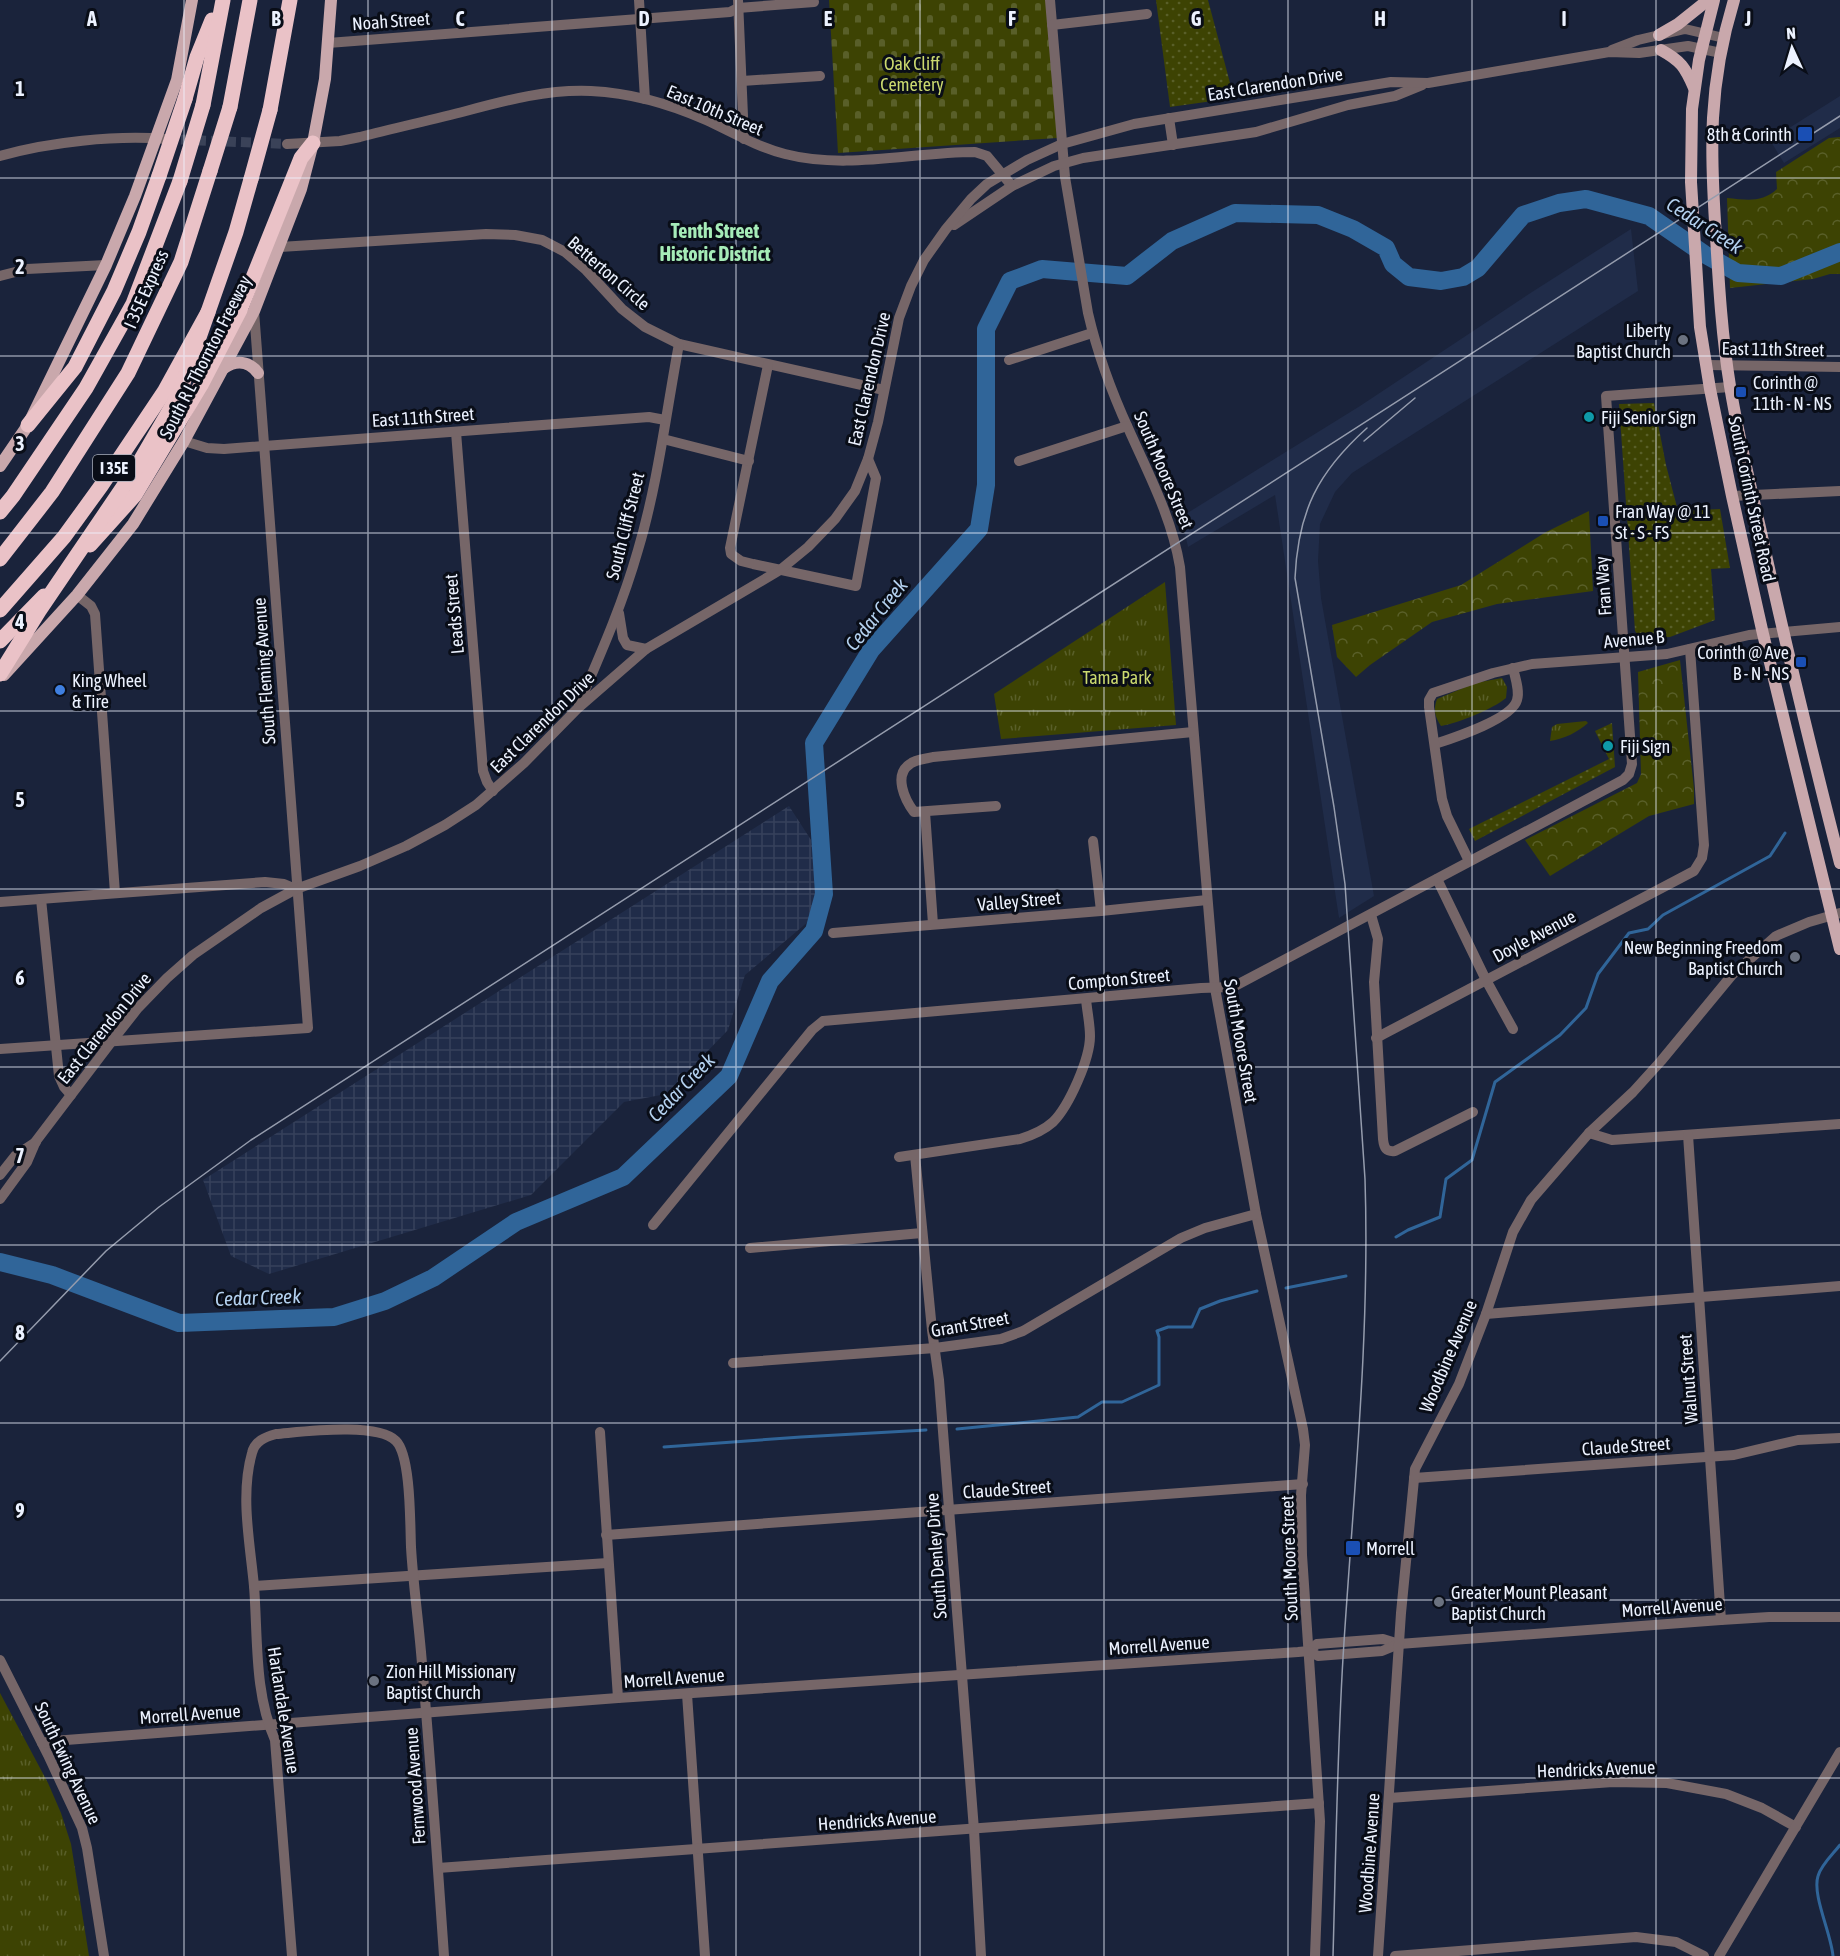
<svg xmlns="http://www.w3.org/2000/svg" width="1840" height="1956" viewBox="0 0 1840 1956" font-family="'Asap Condensed',sans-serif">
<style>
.built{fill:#202c49}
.industrial{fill:url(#industrial-grid)}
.grass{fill:url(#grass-dots)}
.forest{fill:url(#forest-crowns)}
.cemetery{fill:url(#cemetery-stones)}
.park{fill:url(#park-tufts)}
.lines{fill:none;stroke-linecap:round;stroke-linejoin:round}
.stream{stroke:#306599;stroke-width:3}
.river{stroke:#306599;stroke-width:18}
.minor-tunnel{stroke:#3a4258;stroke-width:10;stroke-dasharray:10 5;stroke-linecap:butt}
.minor{stroke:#766668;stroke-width:10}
.major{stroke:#c9a8ac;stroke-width:12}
.highway{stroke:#eac2c7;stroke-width:15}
.tram{stroke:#959cad;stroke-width:1.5}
.highway-bridge{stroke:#eac2c7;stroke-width:15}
.grid{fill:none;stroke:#ecf2ff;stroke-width:1.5;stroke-opacity:0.55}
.transit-dot{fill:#1a4fb4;stroke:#090d17;stroke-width:2}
.worship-dot{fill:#6b7280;stroke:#090d17;stroke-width:2}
.culture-dot{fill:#0f9aa8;stroke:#090d17;stroke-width:2}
.shop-dot{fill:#3f7fe0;stroke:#090d17;stroke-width:2}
.labels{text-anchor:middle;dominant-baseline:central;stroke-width:6;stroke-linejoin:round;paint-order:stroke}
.shield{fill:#090d17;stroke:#a8adb9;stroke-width:1.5}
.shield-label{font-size:16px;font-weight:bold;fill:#ecf2ff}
.street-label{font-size:18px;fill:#ecf2ff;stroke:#090d17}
.park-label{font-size:18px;fill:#cbd96f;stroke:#090d17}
.poi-label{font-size:18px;fill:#ecf2ff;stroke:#090d17;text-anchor:start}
.water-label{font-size:20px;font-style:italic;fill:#b4d1ef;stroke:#090d17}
.neighbourhood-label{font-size:20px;font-weight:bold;fill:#a6ecb8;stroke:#090d17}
.grid-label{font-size:20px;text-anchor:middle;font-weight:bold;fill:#ecf2ff;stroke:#090d17;stroke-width:6;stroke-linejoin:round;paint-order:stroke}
</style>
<defs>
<pattern id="industrial-grid" width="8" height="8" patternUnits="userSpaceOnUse" patternTransform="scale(1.5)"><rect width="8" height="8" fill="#202c49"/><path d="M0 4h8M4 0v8" fill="none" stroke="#36415b"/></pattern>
<pattern id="grass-dots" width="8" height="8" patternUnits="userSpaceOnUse" patternTransform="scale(1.5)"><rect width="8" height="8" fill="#3d4303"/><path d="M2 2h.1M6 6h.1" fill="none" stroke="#595f29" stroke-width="1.8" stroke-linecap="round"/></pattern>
<pattern id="forest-crowns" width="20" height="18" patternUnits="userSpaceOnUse" patternTransform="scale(1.5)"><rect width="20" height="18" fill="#3d4303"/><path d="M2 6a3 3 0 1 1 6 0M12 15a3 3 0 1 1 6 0" fill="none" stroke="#595f29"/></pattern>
<pattern id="cemetery-stones" width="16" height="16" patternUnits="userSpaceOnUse" patternTransform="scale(1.5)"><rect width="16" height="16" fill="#3d4303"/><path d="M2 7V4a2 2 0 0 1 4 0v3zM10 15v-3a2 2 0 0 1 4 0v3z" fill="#595f29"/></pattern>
<pattern id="park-tufts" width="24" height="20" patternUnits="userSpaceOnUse" patternTransform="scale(1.5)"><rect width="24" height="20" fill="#3d4303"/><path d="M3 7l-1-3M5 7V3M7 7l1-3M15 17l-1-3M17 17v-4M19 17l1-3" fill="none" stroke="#595f29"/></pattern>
</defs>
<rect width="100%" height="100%" fill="#1a233b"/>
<g class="built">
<path d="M1840 96V128L1784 163 1770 140Z"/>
<path d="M1631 229 1638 291 1352 473 1335 492 1320 524 1318 561 1321 598 1374 896 1339 918 1275 495 1188 547 1181 517 1360 406 1532 292Z"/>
</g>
<path class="industrial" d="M789 806 813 843 816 915 745 975 728 1030 666 1094 624 1102 531 1195 269 1274 231 1256 203 1180Z"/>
<g class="grass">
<path d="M1156 0H1208L1234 98 1170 107Z"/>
<path d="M1654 403 1666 465 1678 511 1720 509 1730 568 1711 569 1715 620 1670 637 1640 638 1635 631 1619 404Z"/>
<path d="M1612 723 1615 767 1475 841 1469 829 1609 759 1595 731Z"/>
</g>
<g class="forest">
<path d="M1840 137V274H1830L1813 279 1730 288 1727 198C1747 200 1762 203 1777 189L1776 172 1829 138Z"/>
<path d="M1589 511 1593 591 1497 604 1432 622 1370 665 1356 677 1337 657 1332 625 1461 585 1546 532Z"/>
<path d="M1680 660 1694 789V804L1649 816 1550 876 1525 840 1637 783 1641 774 1638 672Z"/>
</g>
<path class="cemetery" d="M829 0H1048L1057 138 838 153Z"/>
<g class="park">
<path d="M1165 582 1176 725 1001 739 994 694Z"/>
<path d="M1502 678 1507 687 1506 698C1493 709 1458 723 1441 726 1435 717 1433 710 1437 699L1475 683Z"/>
<path d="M1586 721 1588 723C1578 732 1564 739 1550 741L1552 727 1557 724Z"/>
<path d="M0 1693 48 1783 61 1813 71 1844 89 1956H0Z"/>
</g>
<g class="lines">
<g class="stream">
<path d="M1396 1237 1408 1230 1440 1217 1446 1179 1472 1160 1495 1082 1560 1035 1586 1008 1598 974 1629 933 1648 929 1663 915 1770 856 1785 833"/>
<path d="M1286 1288 1346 1276"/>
<path d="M957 1429 1078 1417 1102 1402H1122L1159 1385V1337L1157 1331 1168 1327H1192L1200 1309 1220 1301 1257 1291"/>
<path d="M664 1447 801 1437 926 1430"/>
<path d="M1833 1956C1831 1933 1812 1895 1818 1876 1821 1865 1833 1854 1840 1845"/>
</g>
<path class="river" d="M0 1262 52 1275 179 1323 334 1317 385 1301 433 1278 516 1222 623 1177 729 1076 770 981 814 931 824 894 814 743 871 650 979 529 986 485V329L1010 281 1042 269 1127 276 1172 241 1235 213 1318 215 1353 229 1386 248 1393 264 1409 277 1441 281 1463 277 1478 268 1523 215 1559 203 1586 199 1649 216 1704 254 1738 273 1781 276 1840 252"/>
<path class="minor-tunnel" d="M166 139 287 144"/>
<g class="minor">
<path d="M639 0 645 99"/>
<path d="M738 0 744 139"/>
<path d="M1050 0 1065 177 1088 313C1097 352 1112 393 1129 430 1149 475 1172 518 1180 567L1215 988 1256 1214 1303 1429 1305 1445 1301 1495 1302 1555 1320 1821 1315 1956"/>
<path d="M1052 25 1147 14"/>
<path d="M328 43 730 12 738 8 814 2"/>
<path d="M1612 50 1638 40 1685 29 1724 38"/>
<path d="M742 81 820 76"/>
<path d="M1169 118 1173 145"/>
<path d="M287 144 340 141 360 137C395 128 431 120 466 111 507 100 549 89 591 91 631 93 670 104 706 120 732 132 757 147 785 154 847 170 912 152 975 152L987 156 1012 186"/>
<path d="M0 156C49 142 115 135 166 139"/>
<path d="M954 225 1012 186 1054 166 1083 158 1256 132 1348 105 1395 96 1422 85"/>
<path d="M280 247 486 234 515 235 542 240 565 252 586 270 622 309 645 327 679 344 884 390"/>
<path d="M0 276 27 269 106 265"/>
<path d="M1009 360 1092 333"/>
<path d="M768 365 730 548 731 554 741 561 753 564 856 586 876 478 868 459"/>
<path d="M1706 365 1840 367"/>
<path d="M456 432 483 771 487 782 493 791"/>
<path d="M663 439 749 461"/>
<path d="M184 441 207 448 224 449 649 417 665 420"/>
<path d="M1019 461 1127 426"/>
<path d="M1732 496 1840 491"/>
<path d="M77 595 91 606 95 614 115 893"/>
<path d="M619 613 623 638 627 645 646 649"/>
<path d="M579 704C601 653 623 603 638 550 658 483 666 413 679 344"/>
<path d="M1435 744C1453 738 1512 719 1517 700 1520 691 1515 677 1513 668"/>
<path d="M996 806 914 812C905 800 893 775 910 764 916 759 926 759 933 757L1193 732"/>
<path d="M925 812 933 924"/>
<path d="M1093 841 1101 911"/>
<path d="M1469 861 1447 816 1442 799 1429 707V700L1433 693 1493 673 1532 664 1667 654 1749 635 1840 627"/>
<path d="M1437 879 1486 980 1513 1029"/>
<path d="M41 899 59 1076 64 1087 71 1095"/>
<path d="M0 902 265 882 284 884 296 889"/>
<path d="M1371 915 1378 939 1374 982 1383 1139C1384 1148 1386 1152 1395 1151L1473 1112"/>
<path d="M833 933 1101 911 1207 900"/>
<path d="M1376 1038 1694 871 1702 858 1704 845 1690 649"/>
<path d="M0 1049 308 1028 254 311"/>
<path d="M1589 1133 1612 1140 1840 1124"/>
<path d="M1688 1135 1721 1620"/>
<path d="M915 1155 932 1330 939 1380 974 1830 981 1956"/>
<path d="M899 1157 1020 1139C1033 1135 1043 1131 1053 1122 1069 1106 1090 1059 1090 1036 1090 1024 1087 1011 1086 999"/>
<path d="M0 1175 15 1156 36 1142"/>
<path d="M0 1199 27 1162 36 1141 112 1041 138 1008 167 978 193 955 261 908 296 889 360 866 406 846 445 825 476 805 524 763 577 709 646 649 780 570 808 547 835 519 855 491 868 459 878 422 899 318 911 286 924 260 946 229 971 199 987 184 1027 160 1062 144 1134 124 1391 82 1428 83 1609 52 1639 53 1688 46 1721 53"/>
<path d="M653 1225 812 1030 823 1021 1201 988 1233 987 1623 780 1629 774 1632 764 1606 396 1730 387"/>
<path d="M750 1248 922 1233"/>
<path d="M1486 1314 1840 1286"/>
<path d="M733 1363 935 1348 1001 1339 1023 1331 1181 1238 1205 1228 1256 1214"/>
<path d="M600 1432 618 1698"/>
<path d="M1414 1478 1734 1455 1798 1440 1840 1438"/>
<path d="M606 1535 1303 1484"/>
<path d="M254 1586 608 1563"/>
<path d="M1309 1651 1317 1644 1383 1639 1399 1644"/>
<path d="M0 1660 48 1755 82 1828 87 1848 104 1956"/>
<path d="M687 1694 705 1956"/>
<path d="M42 1743 53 1741 618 1698 1298 1652 1309 1651 1318 1656 1382 1651 1399 1644 1721 1620 1769 1617H1840"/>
<path d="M1389 1798 1613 1782 1667 1783 1726 1794 1762 1808 1796 1827"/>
<path d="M438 1868 1319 1803"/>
<path d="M292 1956 275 1740C254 1693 258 1637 254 1586 250 1543 240 1495 252 1453 255 1441 265 1437 276 1434 302 1432 377 1422 396 1441 411 1456 410 1524 411 1547 413 1582 418 1617 421 1652 430 1753 437 1855 444 1956"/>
<path d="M1378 1956 1401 1613 1415 1469 1459 1384 1486 1314 1513 1232 1531 1200 1589 1133 1633 1092 1661 1061 1732 975 1776 936 1809 922 1840 913"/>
<path d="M1395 1956 1636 1937 1676 1942 1704 1956"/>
<path d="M1719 1956 1840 1752"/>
</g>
<g class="major">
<path d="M1714 0 1699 60 1692 109 1691 182 1700 327 1710 389 1732 496 1763 634 1840 949"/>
<path d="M1734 0C1708 85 1710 150 1716 237 1719 287 1722 337 1730 386 1738 435 1750 484 1761 532 1785 643 1812 753 1840 863"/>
<path d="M1659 35 1678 24 1708 0"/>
<path d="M1661 50C1681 61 1685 67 1694 88"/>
<path d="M224 368C236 360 249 361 258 373"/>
<path d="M0 466 28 425 106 265 135 196 177 80 192 0"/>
<path d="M4 675 77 595 133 524 184 441 254 311 301 189 313 143 325 79 331 0"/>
</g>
<g class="highway">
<path d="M185 99 197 57 212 20"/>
<path d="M203 105 223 0"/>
<path d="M230 107 250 0"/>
<path d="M270 110 290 0"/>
<path d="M28 425 75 367 114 291 139 232 159 176"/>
<path d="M0 512 13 496 86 388 133 304 180 181"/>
<path d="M90 545 135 495 201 385 240 310 301 158 313 143"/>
<path d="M0 559 52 492 128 373 181 262 210 171"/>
<path d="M0 610 64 537 101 486 164 392 208 312 236 232 251 179"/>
<path d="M0 641 44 596"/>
</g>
<g class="tram">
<path d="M1364 441 1415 398"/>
<path d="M0 1361 106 1251 159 1207 251 1140 1840 116"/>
<path d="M1333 1956C1336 1852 1337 1747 1344 1642 1354 1488 1370 1334 1365 1179L1345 884 1334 807 1295 578C1298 511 1318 472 1367 428"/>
</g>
<g class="highway-bridge">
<path d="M210 171 230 107"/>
<path d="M159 176 185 99"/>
<path d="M251 179 270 110"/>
<path d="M180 181 203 105"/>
<path d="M0 674 39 611 136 468 179 394 208 312"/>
</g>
</g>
<path class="grid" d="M184 0V1956M368 0V1956M552 0V1956M736 0V1956M920 0V1956M1104 0V1956M1288 0V1956M1472 0V1956M1656 0V1956M0 178H1840M0 356H1840M0 533H1840M0 711H1840M0 889H1840M0 1067H1840M0 1245H1840M0 1423H1840M0 1600H1840M0 1778H1840"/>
<g class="transit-dot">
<rect x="1797" y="126" width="16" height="16" rx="3"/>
<rect x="1735" y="386" width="12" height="12" rx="3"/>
<rect x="1597" y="515" width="12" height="12" rx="3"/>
<rect x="1795" y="656" width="12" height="12" rx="3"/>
<rect x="1345" y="1540" width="16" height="16" rx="3"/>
</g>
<g class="worship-dot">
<circle cx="1683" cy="340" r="6"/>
<circle cx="1795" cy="957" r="6"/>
<circle cx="1439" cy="1602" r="6"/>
<circle cx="374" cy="1681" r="6"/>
</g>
<g class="culture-dot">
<circle cx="1589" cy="417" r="6"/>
<circle cx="1608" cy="746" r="6"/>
</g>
<circle class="shop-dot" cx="60" cy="690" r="6"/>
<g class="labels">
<rect class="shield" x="93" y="455" width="42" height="26" rx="4.5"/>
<g class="shield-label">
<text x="114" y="468">I 35E</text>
</g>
<g class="street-label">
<text transform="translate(391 21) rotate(-4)">Noah Street</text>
<text transform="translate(1275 84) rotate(-9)">East Clarendon Drive</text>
<text transform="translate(715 110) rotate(23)">East 10th Street</text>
<text transform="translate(609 273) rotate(41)">Betterton Circle</text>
<text transform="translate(146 289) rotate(-66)">I 35E Express</text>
<text transform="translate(1773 349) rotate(1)">East 11th Street</text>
<text transform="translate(205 357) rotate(-63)">South R L Thornton Freeway</text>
<text transform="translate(869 379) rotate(-77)">East Clarendon Drive</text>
<text transform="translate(423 417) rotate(-4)">East 11th Street</text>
<text transform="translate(1164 470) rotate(67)">South Moore Street</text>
<text transform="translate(1752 499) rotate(78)">South Corinth Street Road</text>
<text transform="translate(625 526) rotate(-76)">South Cliff Street</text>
<text transform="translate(1603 586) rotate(-94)">Fran Way</text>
<text transform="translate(454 614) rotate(-95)">Leads Street</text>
<text transform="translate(1634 639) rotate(-5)">Avenue B</text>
<text transform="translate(264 671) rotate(-94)">South Fleming Avenue</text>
<text transform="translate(542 722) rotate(-44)">East Clarendon Drive</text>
<text transform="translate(1019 901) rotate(-5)">Valley Street</text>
<text transform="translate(1534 936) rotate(-28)">Doyle Avenue</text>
<text transform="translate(1119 979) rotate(-5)">Compton Street</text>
<text transform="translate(104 1028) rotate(-51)">East Clarendon Drive</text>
<text transform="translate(1241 1041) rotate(80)">South Moore Street</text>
<text transform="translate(970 1324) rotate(-10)">Grant Street</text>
<text transform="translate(1448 1356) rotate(-67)">Woodbine Avenue</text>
<text transform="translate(1688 1379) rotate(-94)">Walnut Street</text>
<text transform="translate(1626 1446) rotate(-4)">Claude Street</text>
<text transform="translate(1007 1489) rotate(-4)">Claude Street</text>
<text transform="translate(936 1556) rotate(-94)">South Denley Drive</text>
<text transform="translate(1289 1558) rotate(-92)">South Moore Street</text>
<text transform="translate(1672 1607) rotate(-4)">Morrell Avenue</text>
<text transform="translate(1159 1645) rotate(-4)">Morrell Avenue</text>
<text transform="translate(674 1678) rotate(-4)">Morrell Avenue</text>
<text transform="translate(284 1710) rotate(81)">Harlandale Avenue</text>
<text transform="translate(190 1714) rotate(-4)">Morrell Avenue</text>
<text transform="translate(68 1763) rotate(65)">South Ewing Avenue</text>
<text transform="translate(1596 1769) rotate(-2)">Hendricks Avenue</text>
<text transform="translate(415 1786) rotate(-94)">Fernwood Avenue</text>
<text transform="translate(877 1820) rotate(-4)">Hendricks Avenue</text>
<text transform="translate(1369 1853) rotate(-86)">Woodbine Avenue</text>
</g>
<g class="park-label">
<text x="912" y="63">Oak Cliff<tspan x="912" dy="21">Cemetery</tspan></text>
<text x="1117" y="677">Tama Park</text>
</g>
<g class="poi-label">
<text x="1792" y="134" text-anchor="end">8th &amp; Corinth</text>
<text x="1671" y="330" text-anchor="end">Liberty<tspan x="1671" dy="21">Baptist Church</tspan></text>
<text x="1753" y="382">Corinth @<tspan x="1753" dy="21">11th - N - NS</tspan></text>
<text x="1601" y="417">Fiji Senior Sign</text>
<text x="1615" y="511">Fran Way @ 11<tspan x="1615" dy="21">St - S - FS</tspan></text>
<text x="1789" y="652" text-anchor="end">Corinth @ Ave<tspan x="1789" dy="21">B - N - NS</tspan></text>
<text x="72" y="680">King Wheel<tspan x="72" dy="21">&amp; Tire</tspan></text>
<text x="1620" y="746">Fiji Sign</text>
<text x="1783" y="947" text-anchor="end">New Beginning Freedom<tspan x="1783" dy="21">Baptist Church</tspan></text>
<text x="1366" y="1548">Morrell</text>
<text x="1451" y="1592">Greater Mount Pleasant<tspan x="1451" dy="21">Baptist Church</tspan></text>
<text x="386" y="1671">Zion Hill Missionary<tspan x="386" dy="21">Baptist Church</tspan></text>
</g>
<g class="water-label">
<text transform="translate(1705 225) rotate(33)">Cedar Creek</text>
<text transform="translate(876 614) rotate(-51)">Cedar Creek</text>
<text transform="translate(681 1087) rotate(-46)">Cedar Creek</text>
<text transform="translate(258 1297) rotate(-2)">Cedar Creek</text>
</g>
<g class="neighbourhood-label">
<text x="715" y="230">Tenth Street<tspan x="715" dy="23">Historic District</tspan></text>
</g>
</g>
<g class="grid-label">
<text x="92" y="26">A</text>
<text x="276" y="26">B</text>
<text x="460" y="26">C</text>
<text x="644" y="26">D</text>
<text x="828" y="26">E</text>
<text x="1012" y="26">F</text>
<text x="1196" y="26">G</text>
<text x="1380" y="26">H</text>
<text x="1564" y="26">I</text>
<text x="1748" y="26">J</text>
<text x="20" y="96">1</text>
<text x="20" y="274">2</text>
<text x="20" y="451">3</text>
<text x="20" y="629">4</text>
<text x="20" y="807">5</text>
<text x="20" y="985">6</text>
<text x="20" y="1163">7</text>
<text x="20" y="1340">8</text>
<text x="20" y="1518">9</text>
</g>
<g transform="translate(1792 48) rotate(356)" stroke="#090d17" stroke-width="4.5" paint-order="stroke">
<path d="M0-4.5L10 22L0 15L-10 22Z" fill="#ecf2ff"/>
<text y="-9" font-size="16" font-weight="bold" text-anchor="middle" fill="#ecf2ff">N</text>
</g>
</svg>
